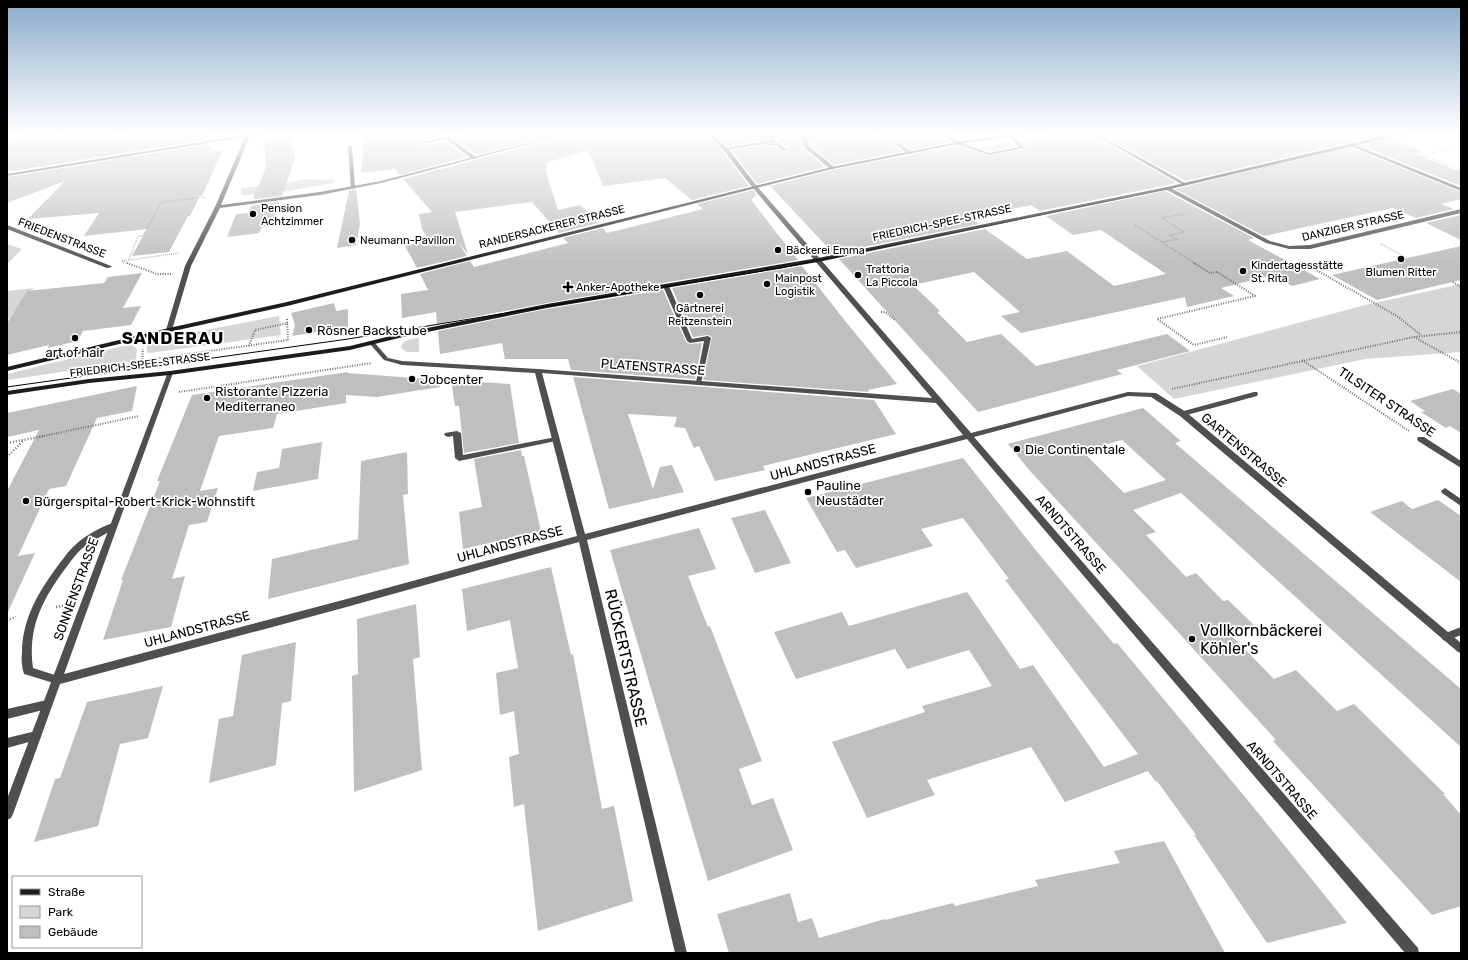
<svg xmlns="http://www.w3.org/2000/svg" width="1468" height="960" viewBox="0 0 1468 960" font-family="Rubik,sans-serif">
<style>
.green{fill:#d6d6d6}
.building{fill:#bfbfbf;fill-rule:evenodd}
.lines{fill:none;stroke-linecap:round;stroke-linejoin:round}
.path-far2{stroke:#717171;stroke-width:1.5;stroke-dasharray:0.5 1.5;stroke-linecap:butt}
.path-far1{stroke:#717171;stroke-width:2;stroke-dasharray:1 1.5;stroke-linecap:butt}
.path{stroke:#717171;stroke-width:2.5;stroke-dasharray:1 2;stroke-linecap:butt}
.lane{fill:#4f4f4f;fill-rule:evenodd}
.street{fill:#4f4f4f;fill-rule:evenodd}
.secondary{fill:#1c1c1c;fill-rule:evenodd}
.tram{stroke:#000;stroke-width:1}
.poi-dot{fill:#000;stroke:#fff;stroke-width:1.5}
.labels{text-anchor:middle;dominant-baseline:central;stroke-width:3.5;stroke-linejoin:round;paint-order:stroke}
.far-poi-label{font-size:11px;fill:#000;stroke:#fff;text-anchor:start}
.far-street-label{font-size:11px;fill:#000;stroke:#fff}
.poi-label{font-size:13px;fill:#000;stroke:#fff;text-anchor:start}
.street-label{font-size:13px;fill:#000;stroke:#fff}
.near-poi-label{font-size:16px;fill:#000;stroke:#fff;text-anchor:start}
.near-street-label{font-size:16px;fill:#000;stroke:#fff}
.district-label{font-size:17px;font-weight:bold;letter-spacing:1px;fill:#000;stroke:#fff}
</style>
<rect width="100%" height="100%" fill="#fff"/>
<g class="green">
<path d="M307 179 335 180 333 183 282 192 241 195V188L286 183Z"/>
<path d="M7 244 22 249 7 264Z"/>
<path d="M1461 284V352L1365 359 1174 399 1137 366 1365 305Z"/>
<path d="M34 288 30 291 7 321V291Z"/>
<path d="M279 316 281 335 149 353 147 352V344L153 340Z"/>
<path d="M419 338V352H407L401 348C402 340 411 339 419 338Z"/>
<path d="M131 344 137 349 136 361 7 380V374Z"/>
</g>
<g class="building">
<path d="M72 132H108L104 139 151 132H209L210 139 7 172V141L18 140 27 135 69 136Z"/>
<path d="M365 132H438V137L419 142 418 143 421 145 446 141 467 157 400 175 395 169 361 173Z"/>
<path d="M482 132H565L476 155 453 139Z"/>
<path d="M575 132H705L724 153 749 186 692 200 665 178 603 186 588 150 546 163 547 169H545L558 210 580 205 598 223 559 233 532 202 455 212 468 254 458 242 467 256 417 268 405 246 429 241 422 229 419 214 432 212 403 179 476 160 574 133Z"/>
<path d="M712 132H763L768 139 727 146Z"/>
<path d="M770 132H799L804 149 825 167 757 184 731 150 766 145 769 147H775L782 152H787V148L778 141Z"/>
<path d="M805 132H871L876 138 882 137 885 138 889 137 890 135 910 132H936L951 142 911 150 901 142H896L895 146 902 152 834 165 810 145Z"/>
<path d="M1065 132H1089V133L1177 183 1040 211 1031 205 971 218 979 224 833 253 770 186 832 170 957 146 989 156 1025 149 1019 141Z"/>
<path d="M1096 132H1373L1382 135 1185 181Z"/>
<path d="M289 136 295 158 282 196 253 199 266 167 264 140Z"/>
<path d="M1389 138 1425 152 1416 154 1461 172V186L1359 145Z"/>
<path d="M1012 142 1016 146 989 151 980 148Z"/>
<path d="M211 144 212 150 223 149 202 196H200L190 216H188L169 252 132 256 147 229 84 236 99 213 28 219 65 181 7 203V177Z"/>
<path d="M1349 147 1461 192V199L1441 204 1454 209 1416 218 1393 208 1264 236 1175 189Z"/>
<path d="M356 189 360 224 356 245 337 248 349 191Z"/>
<path d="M753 190 757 195 751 200 798 260 547 303 437 324 436 312 402 318 401 294 428 290 420 274 470 261 474 267 568 243 563 238 603 228 607 233 703 209 697 204Z"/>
<path d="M1165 191 1254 238 1248 240 1320 279 1292 286 1273 275 1221 288 1234 296 1187 307 1185 297 1021 333 1001 316 1020 312 974 272 913 285 940 311 937 312 967 342 1001 334 1036 366 1167 334 1190 351 1117 370 1122 374 978 412 839 259 985 229 1027 259 1067 251 1114 286 1166 274 1101 230 1073 235 1046 216Z"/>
<path d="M279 202 271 225 262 227 259 233 227 237 236 214 248 213 251 206Z"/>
<path d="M1461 215V240L1426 223Z"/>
<path d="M1461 246V280L1377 300 1332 275Z"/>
<path d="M802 266 846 322 897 384 868 390 869 392 703 380 712 337 708 335 693 337 672 288Z"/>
<path d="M142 273 123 308 141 306 131 325 83 331 78 341 48 348 49 345 7 355V323L27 291 104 283 108 277Z"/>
<path d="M663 290 686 342 690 344 702 343 695 379 571 370 568 359H505L502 343 440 354 438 331 547 309Z"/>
<path d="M334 303 336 311 348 309V327L292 336 295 325 291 313Z"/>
<path d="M348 372V373L440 380V387L377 397 346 395V403L277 414 273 428 219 436 200 491 218 488 207 522 189 525 172 579 185 576 171 627 103 640 123 580H121L160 481H157L192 395Z"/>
<path d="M573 377 874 400 896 434 763 466 765 470 715 481 699 446 694 448 685 428 674 427 677 417 628 414 653 489 660 467 672 465 684 492 609 509Z"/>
<path d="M451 380 510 384 519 443 464 453 459 406H455Z"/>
<path d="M137 386 132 411 97 418 66 486 49 489 18 556 35 553 7 614V491L39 430 7 437V413Z"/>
<path d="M1453 389 1461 394V433L1450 426 1446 428 1421 412 1425 411 1410 401Z"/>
<path d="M1143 408 1181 441 1175 443 1461 689V747L1181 493 1133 510 1156 532 1146 535 1186 577 1196 573 1223 601 1228 600 1254 625 1230 634 1274 679 1296 670 1337 711 1354 704 1445 794H1443L1461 815V906L1432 915 1273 741 1276 740 1168 621 1030 471 1008 444ZM1122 440 1166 480 1124 493 1082 451Z"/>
<path d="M322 442 318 479 253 491 257 472 279 468 282 449Z"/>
<path d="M521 450 522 456H524L541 531 463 549 459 512 482 507 474 459Z"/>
<path d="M407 452 408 494 403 495 409 564 268 599 272 559 358 539 361 461Z"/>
<path d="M963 458 1034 548 1114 644 1117 643 1255 809 1347 923 1267 943 1194 835H1196L1157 781 1156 782 1148 771 1065 802 1031 747 927 780 935 795 867 818 832 742 925 712 922 706 992 686 969 650 907 669 895 649 796 679 774 632 842 612 849 626 967 592 1020 669 1033 665 1104 767 1138 754 1005 580 1009 579 963 518 921 529 933 546 856 568 845 550 837 552 806 498Z"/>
<path d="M1438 500 1461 516V582L1370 512 1402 501 1412 509Z"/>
<path d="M765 510 791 563 755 573 731 518Z"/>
<path d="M699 528 716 569 688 576 708 627 710 626 762 761 739 769 752 805 773 798 793 850 708 881 610 550Z"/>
<path d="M551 567 571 655 573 654 602 809 614 806 633 901 538 931 524 804 514 807 509 757 519 754 514 711 500 715 496 673 518 668 510 620 467 631 462 589Z"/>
<path d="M416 604 420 657 413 659 422 770 354 792 352 676 358 674 357 619Z"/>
<path d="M296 642 291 701 282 703 276 765 209 783 219 719 233 716 242 655Z"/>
<path d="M163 686 148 738 120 744 98 826 34 842 55 779 60 778 87 702Z"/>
<path d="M1164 841 1225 953H729L717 914 790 893 798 922 812 918 819 938 885 919V920L953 903 955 906 1038 886 1035 880 1120 863 1114 851Z"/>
</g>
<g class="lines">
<g class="path-far2">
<path d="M1047 133 1056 132"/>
<path d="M257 149 265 148"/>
<path d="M1455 172 1459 171 1457 168 1423 155 1461 146"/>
<path d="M1135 225 1196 264"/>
<path d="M1163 242 1177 239 1170 235 1184 232 1162 218 1184 214"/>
<path d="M1381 244 1407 258"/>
<path d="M129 259 138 236H143L161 202 207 197"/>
<path d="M122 261 129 264"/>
<path d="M122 261 179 253"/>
<path d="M1303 262 1306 264"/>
</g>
<g class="path-far1">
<path d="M127 263 157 274H171"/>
<path d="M1194 263 1210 273 1217 272 1255 296 1157 319 1194 345 1227 337"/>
<path d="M1304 263 1397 316 1421 335"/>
<path d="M1453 282 1461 287"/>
<path d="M881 312H885L895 320"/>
<path d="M287 319 288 341"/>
<path d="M1414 337 1461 363"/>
<path d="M249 346 255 330 288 323"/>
<path d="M152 359 288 340"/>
<path d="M1302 360 1409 431"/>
<path d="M142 362 143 349"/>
<path d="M1172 389 1414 337 1461 332"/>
<path d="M179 392 372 363"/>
<path d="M39 437 139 416"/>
</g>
<g class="path">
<path d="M7 443 44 436"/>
<path d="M7 457 24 440"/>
<path d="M56 607 68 605"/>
<path d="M7 620 16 617"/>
</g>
<g class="lane">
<path d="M764 132H768L776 140V142L724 150 722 149 771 140Z"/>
<path d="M800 132H804L809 146 834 167V169H830L805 148Z"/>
<path d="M879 132H883L889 136 885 137Z"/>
<path d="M939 132H943L960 142 989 153 1019 147 1009 136 1011 135 1024 148 989 155 956 144Z"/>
<path d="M447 136 476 157V159H472L446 139 421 144 419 143Z"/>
<path d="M777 142 786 149V151H782L776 145 769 146 767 145Z"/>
<path d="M896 143H900L911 152 907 153 896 145Z"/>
<path d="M350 145 352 146 355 188 353 189 351 188 348 146Z"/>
<path d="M666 284 669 286 692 339 708 336 711 338 701 383 699 384 696 382 704 341 690 343 687 341 663 286Z"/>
<path d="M1254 392H1257L1258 394 1257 396 1183 416 1179 414 1180 412Z"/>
<path d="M457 431 461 433 463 455 556 437 560 439 556 441 459 461 455 458 453 436 448 437 444 435 445 433Z"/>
<path d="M1445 488 1461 499V506L1442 493 1441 491Z"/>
<path d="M113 523 116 524 117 526 116 528C105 534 94 540 84 547 75 554 69 564 62 573 40 604 28 630 33 668L61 677 62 680 61 683 57 684 24 674C22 668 21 659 22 653 22 622 36 596 54 571 60 563 66 554 73 547 83 537 100 527 113 523Z"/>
<path d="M1461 627V635L1446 641 1443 640 1441 637 1443 634Z"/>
<path d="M47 700 51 702 52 705 51 708 7 719V709Z"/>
<path d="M36 731 40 733 41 736 40 739 7 748V738Z"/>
</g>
<g class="street">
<path d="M262 132H269L250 136 221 205 320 192 381 181 569 132H574L381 183 320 195 220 208 191 266 172 330 169 332 166 330 185 266 215 207 245 137 7 176V174Z"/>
<path d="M706 132H710L729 150 756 185 971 433 1128 392 1156 393 1186 412 1461 643V653L1458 652 1180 416 1151 397 1128 396 974 437 1418 948 1419 953H1405L967 439 587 540 687 953H675L579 542 343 608 60 684 13 814 11 818 7 820V799L168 372 170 371 173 373 64 674 343 600 577 536 535 373 402 365 384 360 370 344V342H374L388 358 402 361 538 369 932 398 752 187 725 152ZM542 373 936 403 963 435 585 534Z"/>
<path d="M1090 132H1094L1187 184 1183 185Z"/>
<path d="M1350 143 1461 188V191L1348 145V144Z"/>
<path d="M1165 187H1169L1270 241 1289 246 1310 245 1461 209V213L1310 249H1289L1266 243 1165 189Z"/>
<path d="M7 225 111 266 112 267 107 268 7 229Z"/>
<path d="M1418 437H1424L1461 461V468L1418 441 1417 439Z"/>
</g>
<g class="secondary">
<path d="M1028 132H1036L958 144 832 169 287 306 169 332 7 371V367L169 328 287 302 832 167 958 142Z"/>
<path d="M1401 132H1407L1167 189 818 262 547 308 407 336 350 350 170 375 89 383 7 395V391L89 379 170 371 350 346 407 332 547 304 818 258 1167 187Z"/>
</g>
<path class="tram" d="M7 387 348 339 781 268 1168 189 1410 132"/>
</g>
<linearGradient id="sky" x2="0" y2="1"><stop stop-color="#8aabca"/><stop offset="0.5" stop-color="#fff"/><stop offset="1" stop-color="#fff" stop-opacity="0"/></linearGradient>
<rect width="1468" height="266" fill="url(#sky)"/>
<g class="poi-dot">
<circle cx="253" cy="214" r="4"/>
<circle cx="352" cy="240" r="4"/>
<circle cx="778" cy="250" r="4"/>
<circle cx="1401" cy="259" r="4"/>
<circle cx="1243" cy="271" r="4"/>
<circle cx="858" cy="275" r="4"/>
<circle cx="767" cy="284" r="4"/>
<path d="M566 281h4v4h4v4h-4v4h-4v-4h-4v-4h4z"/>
<circle cx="700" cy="295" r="4"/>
<circle cx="309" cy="330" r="4"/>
<circle cx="75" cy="338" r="4"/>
<circle cx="412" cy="379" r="4"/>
<circle cx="207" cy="398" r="4"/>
<circle cx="1017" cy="449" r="4"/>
<circle cx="808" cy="492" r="4"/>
<circle cx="26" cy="501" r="4"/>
<circle cx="1192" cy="639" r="4"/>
</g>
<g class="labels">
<g class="far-poi-label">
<text x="261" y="208">Pension<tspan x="261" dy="13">Achtzimmer</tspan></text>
<text x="360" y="240">Neumann-Pavillon</text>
<text x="786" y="250">Bäckerei Emma</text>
<text x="1251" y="265">Kindertagesstätte<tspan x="1251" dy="13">St. Rita</tspan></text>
<text x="866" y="269">Trattoria<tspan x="866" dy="13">La Piccola</tspan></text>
<text x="1401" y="272" text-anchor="middle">Blumen Ritter</text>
<text x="775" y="278">Mainpost<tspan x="775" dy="13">Logistik</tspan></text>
<text x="576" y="287">Anker-Apotheke</text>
<text x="700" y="308" text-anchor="middle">Gärtnerei<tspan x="700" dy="13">Reitzenstein</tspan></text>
</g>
<g class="far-street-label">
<text transform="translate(942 223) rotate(-12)">FRIEDRICH-SPEE-STRASSE</text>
<text transform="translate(1353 226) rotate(-13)">DANZIGER STRASSE</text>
<text transform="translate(552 227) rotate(-14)">RANDERSACKERER STRASSE</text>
<text transform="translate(62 238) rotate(21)">FRIEDENSTRASSE</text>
<text transform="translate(140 365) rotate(-7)">FRIEDRICH-SPEE-STRASSE</text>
</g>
<g class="poi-label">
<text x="317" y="330">Rösner Backstube</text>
<text x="75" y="352" text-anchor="middle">art of hair</text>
<text x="420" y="379">Jobcenter</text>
<text x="215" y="391">Ristorante Pizzeria<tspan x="215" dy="15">Mediterraneo</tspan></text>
<text x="1025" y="449">Die Continentale</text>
<text x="816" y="485">Pauline<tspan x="816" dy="15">Neustädter</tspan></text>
<text x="34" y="501">Bürgerspital-Robert-Krick-Wohnstift</text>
</g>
<g class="street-label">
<text transform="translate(653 367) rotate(4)">PLATENSTRASSE</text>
<text transform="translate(1387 402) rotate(34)">TILSITER STRASSE</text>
<text transform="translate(1244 450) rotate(40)">GARTENSTRASSE</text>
<text transform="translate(823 462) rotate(-15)">UHLANDSTRASSE</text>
<text transform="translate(1071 534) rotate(49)">ARNDTSTRASSE</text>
<text transform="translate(510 544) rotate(-15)">UHLANDSTRASSE</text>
<text transform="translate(76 589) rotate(-70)">SONNENSTRASSE</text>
<text transform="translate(197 629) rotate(-15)">UHLANDSTRASSE</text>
<text transform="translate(1282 780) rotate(49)">ARNDTSTRASSE</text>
</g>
<g class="near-poi-label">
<text x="1200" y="630">Vollkornbäckerei<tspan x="1200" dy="18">Köhler's</tspan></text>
</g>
<g class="near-street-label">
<text transform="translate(626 658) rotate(77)">RÜCKERTSTRASSE</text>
</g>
<g class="district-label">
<text x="173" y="338">SANDERAU</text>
</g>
</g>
<rect width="1468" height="960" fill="none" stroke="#000000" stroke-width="16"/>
<rect x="12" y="876" width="130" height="72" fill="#ffffff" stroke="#999999"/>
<rect x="20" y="889" width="20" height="6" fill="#1c1c1c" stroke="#999999"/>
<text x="48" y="896" font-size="12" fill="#000000">Straße</text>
<rect x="20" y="906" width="20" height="12" fill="#d6d6d6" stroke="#999999"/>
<text x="48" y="916" font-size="12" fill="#000000">Park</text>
<rect x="20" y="926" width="20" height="12" fill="#bfbfbf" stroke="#999999"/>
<text x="48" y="936" font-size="12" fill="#000000">Gebäude</text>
</svg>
